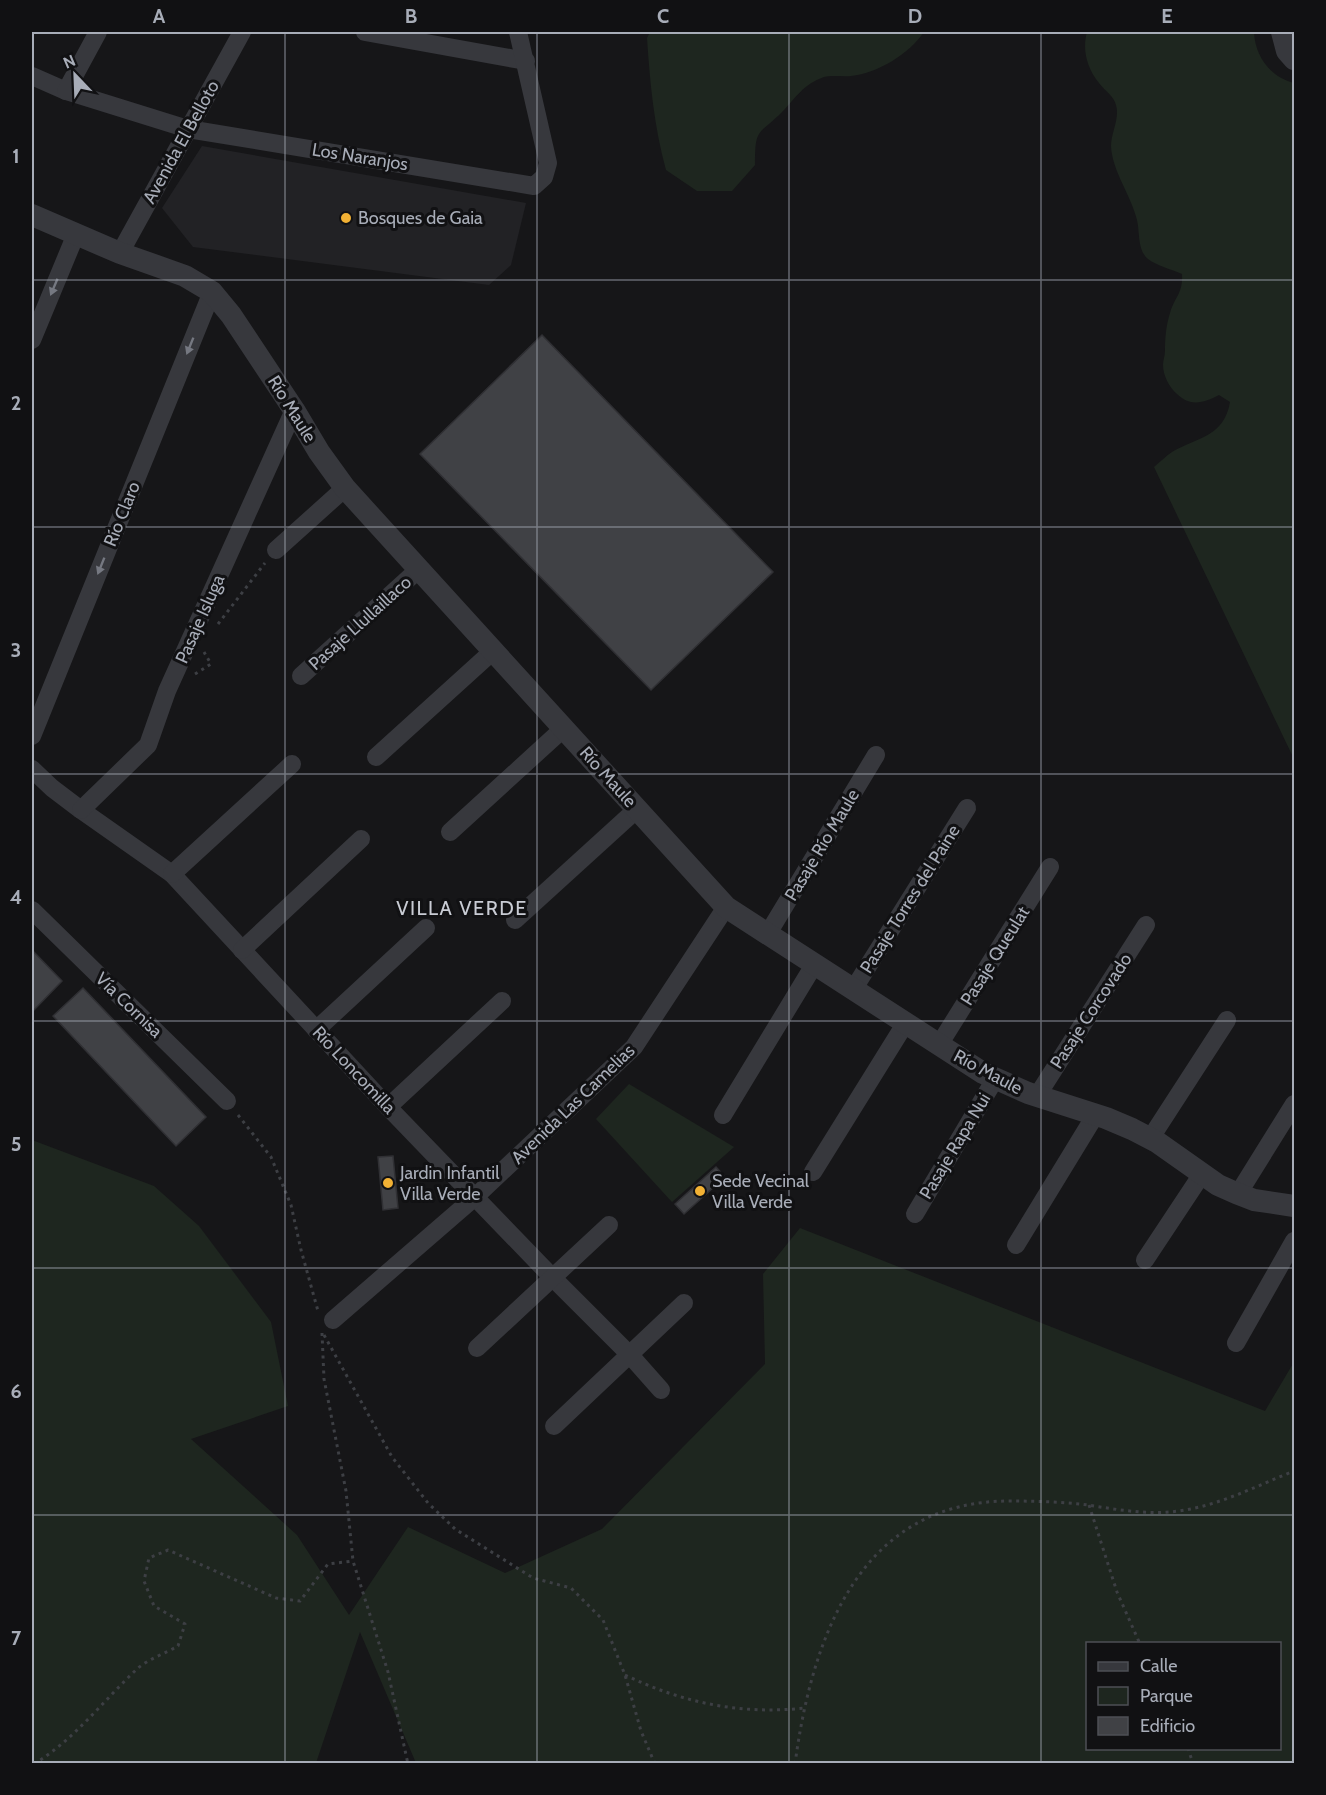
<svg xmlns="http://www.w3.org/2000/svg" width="1326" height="1795" viewBox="0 0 1326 1795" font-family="Cabin,sans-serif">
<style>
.built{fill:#222225}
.green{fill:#1e261f;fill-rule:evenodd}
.building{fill:#404145;stroke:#303034;stroke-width:1.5}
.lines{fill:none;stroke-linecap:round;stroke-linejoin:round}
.path{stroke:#3d3f44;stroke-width:3;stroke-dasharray:3 4.5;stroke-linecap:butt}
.minor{stroke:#37383d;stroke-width:18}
.tertiary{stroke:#37383d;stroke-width:22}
.oneway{fill:#757881}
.grid{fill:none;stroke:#a8adb8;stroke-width:1.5;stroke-opacity:0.55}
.poi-dot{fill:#f2b134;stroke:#111113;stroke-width:2}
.labels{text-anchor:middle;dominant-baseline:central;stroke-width:6;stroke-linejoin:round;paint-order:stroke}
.street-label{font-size:18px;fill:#a8adb8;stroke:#111113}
.poi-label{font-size:18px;fill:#a8adb8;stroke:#111113;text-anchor:start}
.neighbourhood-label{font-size:20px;letter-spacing:1.5px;fill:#c9ccd4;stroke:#111113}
.neatline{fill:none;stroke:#a8adb8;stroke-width:2}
.grid-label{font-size:20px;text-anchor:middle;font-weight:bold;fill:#a8adb8}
</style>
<rect width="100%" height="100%" fill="#161618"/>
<path class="built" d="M202 146 526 203 511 265 489 285 193 247 162 208Z"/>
<g class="green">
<path d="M650 32H924C909 54 878 73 851 76 843 77 831 75 824 77 803 84 796 98 782 112 758 136 755 127 755 165L732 191H697L666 170C654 126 650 83 647 38Z"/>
<path d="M1087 32H1254C1255 56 1270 77 1294 83V759L1154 467C1160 462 1166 456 1172 452 1198 437 1224 437 1230 402L1219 395C1204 403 1190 407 1177 394 1169 387 1163 375 1163 365 1163 360 1165 356 1165 351 1165 338 1166 326 1170 313 1175 296 1183 294 1182 274 1171 269 1157 266 1148 259 1137 250 1140 232 1137 220 1131 195 1112 171 1111 146 1111 133 1120 118 1116 105 1114 96 1104 90 1099 83 1087 68 1082 50 1087 32Z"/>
<path d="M629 1084 734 1147 672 1202 596 1119Z"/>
<path d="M32 1140 154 1186 199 1226 271 1322 288 1406 191 1439 297 1535 349 1615 408 1527 505 1573 602 1529 765 1364 763 1274 800 1228 1265 1411 1294 1362V1763H416L360 1632 316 1763H32ZM1088 1644H1280V1748H1088Z"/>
</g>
<g class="building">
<path d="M542 335 773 572 651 690 420 454Z"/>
<path d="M32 950 62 981 34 1010 32 1008Z"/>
<path d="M83 988 206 1117 176 1146 53 1016Z"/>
<path d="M393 1156 398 1208 383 1210 378 1157Z"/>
<path d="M716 1167 725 1177 684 1214 675 1204Z"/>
</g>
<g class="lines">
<g class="path">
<path d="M218 624 265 563"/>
<path d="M195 674 211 664 204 652"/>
<path d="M238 1115 271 1157 291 1205 301 1250 318 1311"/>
<path d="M322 1333 324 1379 346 1491 353 1561 388 1672 408 1764"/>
<path d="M324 1335 392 1457 428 1503 455 1529 533 1578 571 1588 603 1620 625 1675 641 1731 655 1764"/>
<path d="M1089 1505 1117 1592 1140 1644"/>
<path d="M625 1675C683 1703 741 1715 805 1708"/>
<path d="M1188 1748 1193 1764"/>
<path d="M34 1764C75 1739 103 1701 137 1669 148 1659 166 1653 178 1646L185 1624 154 1606 144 1581 149 1558 168 1550 276 1598 300 1601 328 1564 353 1561"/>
<path d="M795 1764C812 1637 860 1500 1011 1501 1037 1501 1063 1502 1088 1505 1119 1510 1148 1515 1179 1511 1221 1505 1256 1486 1294 1471"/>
</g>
<g class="minor">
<path d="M365 32 526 61"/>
<path d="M32 76 66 91 188 129 534 186 544 177 548 163 518 32"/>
<path d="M66 91 98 32"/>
<path d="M120 253 242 32"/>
<path d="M32 340 76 234"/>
<path d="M276 550 345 488"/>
<path d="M301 676 419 569"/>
<path d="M32 736 212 292"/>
<path d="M376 757 493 651"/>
<path d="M32 769 52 788 81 810 172 874 388 1107 553 1278 630 1355 661 1390"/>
<path d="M81 810 148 745 167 691 294 410"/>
<path d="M450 832 564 728"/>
<path d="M172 874 292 764"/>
<path d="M32 910 227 1101"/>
<path d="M515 920 637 809"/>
<path d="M767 935 876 755"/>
<path d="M242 950 361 839"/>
<path d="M853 990 967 808"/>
<path d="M316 1030 426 928"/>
<path d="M939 1045 1050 867"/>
<path d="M1037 1096 1146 925"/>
<path d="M388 1107 502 1001"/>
<path d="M723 1115 814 965"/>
<path d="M1150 1139 1227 1020"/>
<path d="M813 1172 905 1024"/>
<path d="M1238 1194 1294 1104"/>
<path d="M915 1214 995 1079"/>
<path d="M1016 1245 1096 1114"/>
<path d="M1145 1260 1202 1174"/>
<path d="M333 1320 475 1197 634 1047 726 907"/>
<path d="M1236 1343 1294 1241"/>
<path d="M477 1348 609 1225"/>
<path d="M554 1426 684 1303"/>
</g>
<g class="tertiary">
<path d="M1282 32 1287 51 1294 59"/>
<path d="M32 215 120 253 185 276 212 292 231 315 294 410 319 452 345 488 726 907 983 1073 1028 1093 1106 1118 1132 1129 1157 1142 1218 1185 1236 1193 1254 1200 1294 1206"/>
</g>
</g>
<defs><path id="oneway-solid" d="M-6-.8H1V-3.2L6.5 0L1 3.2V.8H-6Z" transform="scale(1.5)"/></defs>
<g class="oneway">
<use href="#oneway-solid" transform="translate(54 287) rotate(113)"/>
<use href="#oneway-solid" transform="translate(190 346) rotate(112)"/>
<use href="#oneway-solid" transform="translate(101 566) rotate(112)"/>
</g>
<path class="grid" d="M285 32V1764M537 32V1764M789 32V1764M1041 32V1764M32 280H1294M32 527H1294M32 774H1294M32 1021H1294M32 1268H1294M32 1515H1294"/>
<g class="poi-dot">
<circle cx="346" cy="218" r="6"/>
<circle cx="388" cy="1183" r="6"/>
<circle cx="700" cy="1191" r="6"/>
</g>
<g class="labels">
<g class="street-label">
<text transform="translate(181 142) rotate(-61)">Avenida El Belloto</text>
<text transform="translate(360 157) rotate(9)">Los Naranjos</text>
<text transform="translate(292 409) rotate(58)">Río Maule</text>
<text transform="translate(122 514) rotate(-68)">Río Claro</text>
<text transform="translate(200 619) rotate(-66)">Pasaje Isluga</text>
<text transform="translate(360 623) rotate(-42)">Pasaje Llullaillaco</text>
<text transform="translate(608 777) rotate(48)">Río Maule</text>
<text transform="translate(822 845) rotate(-59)">Pasaje Río Maule</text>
<text transform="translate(910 899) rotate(-58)">Pasaje Torres del Paine</text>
<text transform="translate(995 956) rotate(-58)">Pasaje Queulat</text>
<text transform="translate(129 1005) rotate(44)">Vía Cornisa</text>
<text transform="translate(1091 1011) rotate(-57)">Pasaje Corcovado</text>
<text transform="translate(354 1070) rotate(47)">Río Loncomilla</text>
<text transform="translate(988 1072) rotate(28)">Río Maule</text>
<text transform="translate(573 1104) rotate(-44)">Avenida Las Camelias</text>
<text transform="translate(955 1146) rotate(-59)">Pasaje Rapa Nui</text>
</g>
<g class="poi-label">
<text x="358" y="218">Bosques de Gaia</text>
<text x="400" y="1173">Jardin Infantil<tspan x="400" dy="21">Villa Verde</tspan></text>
<text x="712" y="1181">Sede Vecinal<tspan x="712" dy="21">Villa Verde</tspan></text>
</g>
<g class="neighbourhood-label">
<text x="462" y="908">VILLA VERDE</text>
</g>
</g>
<rect width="1326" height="1795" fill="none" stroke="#111113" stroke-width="66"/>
<rect x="1086" y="1642" width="195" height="108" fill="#111113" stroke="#4d4f55" stroke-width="1.5"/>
<rect x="1098" y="1662" width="30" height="9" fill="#37383d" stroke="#4d4f55" stroke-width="1.5"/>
<text x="1140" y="1672" font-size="18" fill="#a8adb8">Calle</text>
<rect x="1098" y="1687" width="30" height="18" fill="#1e261f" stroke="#4d4f55" stroke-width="1.5"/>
<text x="1140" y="1702" font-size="18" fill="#a8adb8">Parque</text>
<rect x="1098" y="1717" width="30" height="18" fill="#404145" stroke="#4d4f55" stroke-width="1.5"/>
<text x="1140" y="1732" font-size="18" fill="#a8adb8">Edificio</text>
<g transform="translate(75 75) rotate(337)" stroke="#111113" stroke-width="4.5" paint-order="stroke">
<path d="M0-4.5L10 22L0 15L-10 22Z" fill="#a8adb8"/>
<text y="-9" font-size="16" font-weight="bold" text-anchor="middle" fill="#a8adb8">N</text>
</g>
<rect x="33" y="33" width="1260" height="1729" class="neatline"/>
<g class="grid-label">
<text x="159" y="23">A</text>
<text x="411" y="23">B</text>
<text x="663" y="23">C</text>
<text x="915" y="23">D</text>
<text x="1167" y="23">E</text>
<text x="16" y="163">1</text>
<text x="16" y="410">2</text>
<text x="16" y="657">3</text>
<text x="16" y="904">4</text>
<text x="16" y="1151">5</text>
<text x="16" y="1398">6</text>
<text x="16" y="1645">7</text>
</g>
</svg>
